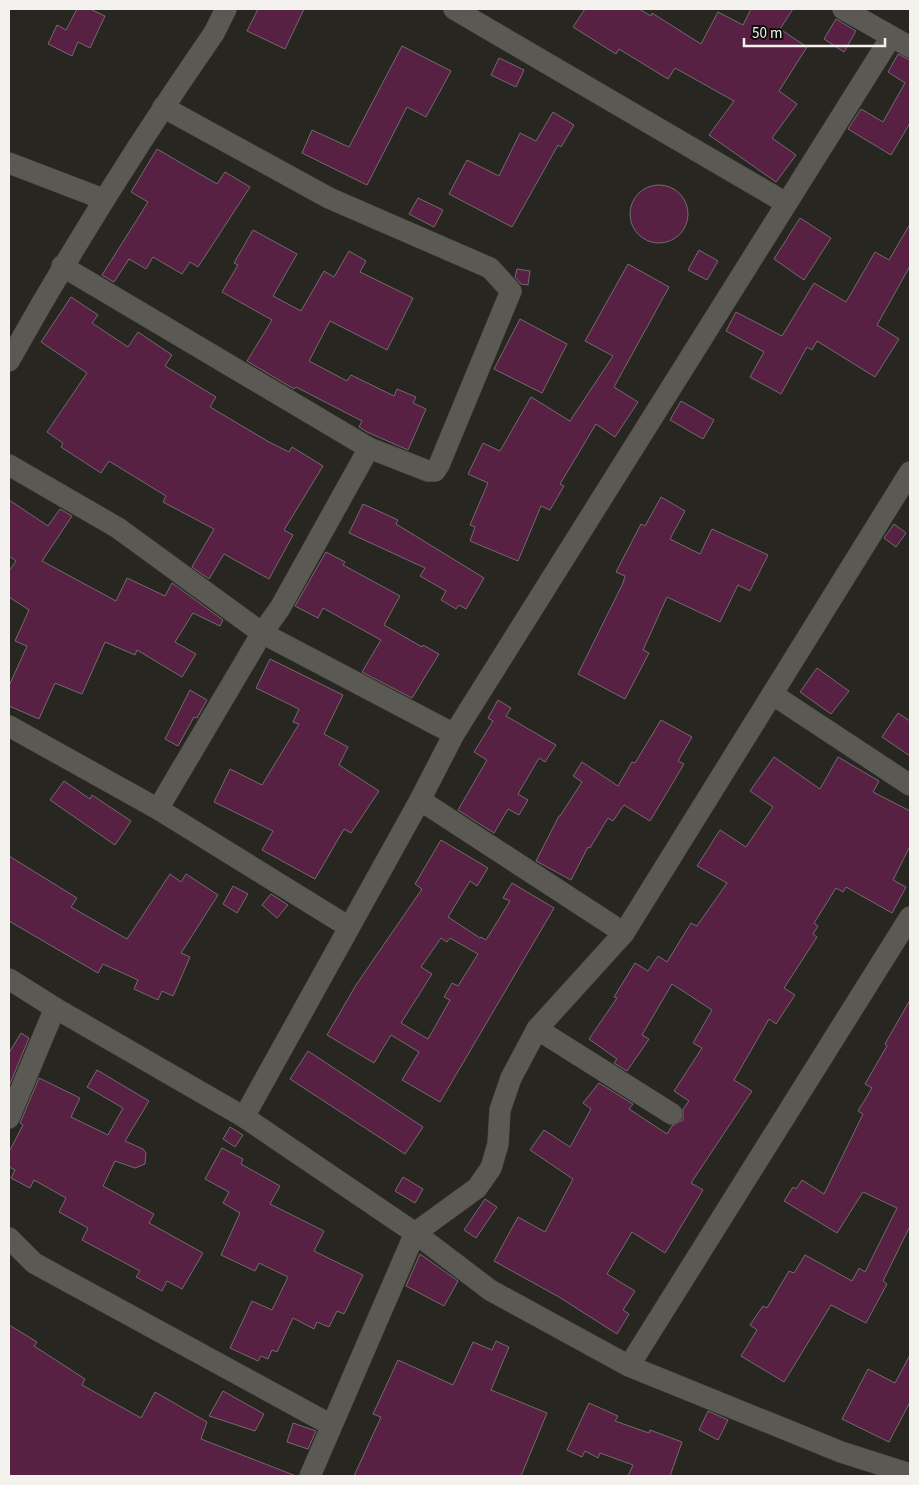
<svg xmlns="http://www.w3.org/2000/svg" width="919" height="1485" viewBox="0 0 919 1485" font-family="'Source Sans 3',sans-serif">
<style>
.building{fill:#582042;stroke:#726b6e;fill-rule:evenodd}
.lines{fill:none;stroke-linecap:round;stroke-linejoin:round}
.minor-casing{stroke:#42413c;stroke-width:22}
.minor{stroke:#5a5953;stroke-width:21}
</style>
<rect width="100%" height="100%" fill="#272620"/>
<g class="building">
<path d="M77 9H90L105 16 90 48 78 42 72 56 48 44 57 25 66 30Z"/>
<path d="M258 9H304L285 49 247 31Z"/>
<path d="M585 9H639L651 16 652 13 701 44 718 12 743 25 751 9H793L780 29 807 47 779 91 797 104 772 138 796 155 776 182 709 135 734 101 675 68 668 79 619 49 616 54 573 27Z"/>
<path d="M836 19 856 31 844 52 824 39Z"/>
<path d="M402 46 451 71 426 117 407 107 367 185 302 153 312 130 349 147Z"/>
<path d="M898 54 910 60V123L891 155 848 129 861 109 883 122 905 83 888 72Z"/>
<path d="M499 58 524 70 516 87 491 75Z"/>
<path d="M553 112 574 125 561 147 558 145 512 227 449 194 467 160 499 176 520 133 536 141Z"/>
<path d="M157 149 217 184 225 172 250 187 198 267 190 262 182 274 153 257 146 269 129 259 114 282 102 275 148 202 131 192Z"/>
<circle cx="659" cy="214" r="29"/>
<path d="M418 198 443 210 434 227 409 214Z"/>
<path d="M800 218 831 238 804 280 774 259Z"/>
<path d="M910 224V266L877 325 899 339 875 377 817 341 812 350 807 347 781 394 750 377 764 352 726 331 736 312 782 336 814 283 846 302 875 252 889 260Z"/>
<path d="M253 230 297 254 273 296 301 311 324 271 334 277 349 251 366 261 360 272 413 298 387 350 330 321 309 361 347 381 351 375 394 396 397 389 416 397 413 403 426 409 408 450 367 432 359 427 362 421 296 387 294 389 247 361 272 320 222 292 238 265 234 263Z"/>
<path d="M699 250 718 261 707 280 688 270Z"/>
<path d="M628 264 669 287 614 387 638 402 615 437 596 424 560 484 564 486 550 510 541 506 518 561 470 541 475 527 470 525 488 483 468 474 483 443 500 451 531 397 570 421 613 356 585 341Z"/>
<path d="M517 269 530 271 528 285 521 284 515 277Z"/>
<path d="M71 297 98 315 92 323 128 347 138 332 172 355 165 366 216 397 210 407 269 442 289 452 292 447 323 466 284 530 293 535 269 579 224 554 209 579 192 567 214 529 163 502 166 496 109 461 101 473 61 447 63 443 47 432 87 373 41 342Z"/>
<path d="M520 319 567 344 542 393 494 369Z"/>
<path d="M681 401 714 420 703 439 670 420Z"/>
<path d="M661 497 685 511 670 539 700 554 712 529 768 555 750 591 738 585 720 622 667 597 643 650 649 653 625 699 578 674 623 583 625 576 616 572 641 524 645 526Z"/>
<path d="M9 500 48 526 60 509 72 516 42 561 116 601 127 578 165 596 172 583 223 620 220 626 193 613 175 642 196 654 182 677 137 650 135 655 105 642 82 694 55 683 39 719 9 706V686L27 646 15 641 29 610 9 597V571L16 561 9 556Z"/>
<path d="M363 504 398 520 396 524 484 578 466 609 459 605 456 609 441 600 446 591 420 576 425 568 349 533Z"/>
<path d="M894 524 906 533 896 547 884 538Z"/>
<path d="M326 552 345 562 343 565 400 596 384 625 422 647 423 645 439 654 412 698 362 672 381 640 323 608 318 618 295 606Z"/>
<path d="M270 659 343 695 324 734 348 747 339 765 379 791 351 833 344 829 315 879 262 850 273 831 214 802 230 769 262 785 299 724 293 722 299 709 256 688Z"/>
<path d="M817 668 849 691 831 714 800 692Z"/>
<path d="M190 690 207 700 197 718 194 717 178 746 165 739Z"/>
<path d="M498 700 511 708 506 716 556 745 545 762 539 758 518 794 528 800 519 815 508 809 494 833 458 810 487 760 474 752 493 721 488 718Z"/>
<path d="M898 713 910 721V756L882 737Z"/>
<path d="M661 720 692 737 678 761 684 764 650 821 624 805 613 821 608 818 590 848 588 847 571 880 536 861 559 816H560L582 782 573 776 582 762 618 786 632 762 635 763Z"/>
<path d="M774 757 820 789 838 757 879 781 873 792 910 811V846L893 880 906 887 892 913 846 887 843 892 836 888 814 923 818 926 813 934 817 937 784 988 795 995 776 1024 769 1019 734 1080 752 1091 691 1183 703 1190 665 1253 632 1232 607 1274 635 1291 623 1310 629 1314 617 1334 559 1297 494 1261 518 1217 545 1232 573 1179 530 1150 544 1130 570 1147 591 1109 583 1103 599 1083 633 1104 629 1109 667 1134 672 1126 683 1120V1109L689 1101 674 1091 702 1048 693 1043 712 1010 672 984 642 1035 649 1039 627 1071 614 1063 617 1059 589 1039 617 998 614 997 635 963 648 971 658 956 667 962 691 923 697 926 727 883 697 866 720 830 746 847 773 807 750 791Z"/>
<path d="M64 781 90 799 92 795 131 821 115 845 50 800Z"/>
<path d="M441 840 488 868 477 886 470 881 448 917 480 938 481 937 486 940 510 901 503 898 512 883 554 908 440 1102 402 1080 419 1052 391 1035 374 1063 327 1035 356 985 422 889 415 884ZM441 938 447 942 450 938 478 954 458 986 452 983 444 997 450 1000 428 1039 401 1023 432 974 421 967Z"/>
<path d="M9 856 77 898 71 907 127 939 170 874 181 882 186 874 218 895 181 953 190 957 173 996 162 991 158 1000 134 989 138 980 103 964 98 973 9 921Z"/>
<path d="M233 886 248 894 237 913 223 904Z"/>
<path d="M271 894 288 905 277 918 262 905Z"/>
<path d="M910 1000V1226L883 1281 887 1284 866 1323 831 1305 784 1382 741 1356 757 1330 750 1325 763 1306 767 1308 789 1271 794 1273 805 1255 852 1281 859 1268 865 1272 897 1208 863 1192 837 1233 784 1201 793 1187 796 1189 802 1180 824 1194 863 1114 858 1111 872 1088 865 1084 887 1046 885 1044Z"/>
<path d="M21 1033 29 1038 9 1086V1053Z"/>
<path d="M308 1051 423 1127 405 1154 290 1079Z"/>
<path d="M97 1070 149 1101 125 1141 143 1149 146 1153 145 1164 135 1168 115 1161 103 1186 154 1214 149 1223 203 1253 182 1289 167 1281 162 1291 136 1277 140 1271 82 1240 88 1228 59 1212 66 1198 34 1180 30 1188 11 1178 15 1170 9 1167V1152L23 1125 20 1123 39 1078 80 1098 71 1117 108 1135 123 1108 87 1087Z"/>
<path d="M230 1127 243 1135 235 1147 223 1139Z"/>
<path d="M222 1148 243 1159 241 1164 280 1186 270 1204 324 1231 314 1251 363 1275 344 1314 337 1311 329 1327 317 1322 314 1329 293 1318 277 1352 272 1350 268 1359 261 1356 258 1361 230 1348 252 1301 272 1310 288 1277 259 1263 255 1271 221 1255 240 1213 223 1203 229 1192 205 1179Z"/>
<path d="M403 1177 423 1189 415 1203 395 1191Z"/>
<path d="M485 1199 497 1207 476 1238 464 1230Z"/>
<path d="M420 1254 458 1281 444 1306 406 1286Z"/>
<path d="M9 1325 37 1342 34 1346 85 1379 82 1385 141 1418 155 1392 207 1422 201 1439 296 1476H9Z"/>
<path d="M496 1341 509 1347 491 1390 547 1413 521 1476H354L381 1417 373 1414 398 1360 453 1385 473 1342 492 1350Z"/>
<path d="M910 1355V1402L889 1442 842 1419 868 1369 895 1383Z"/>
<path d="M223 1391 264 1414 255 1431 209 1416Z"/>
<path d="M589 1403 618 1416 615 1421 649 1433 650 1430 682 1442 670 1476H628L633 1465 600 1453 598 1458 585 1451 582 1457 567 1450Z"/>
<path d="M708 1411 728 1420 718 1440 699 1430Z"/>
<path d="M293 1423 316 1431 308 1449 287 1442Z"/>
</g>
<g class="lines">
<g class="minor-casing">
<g id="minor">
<path d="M454 9 786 203"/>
<path d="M843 9 910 47"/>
<path d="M9 163 103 199"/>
<path d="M62 266 369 448 428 471H435L439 465 511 291 490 268 329 198 163 107"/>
<path d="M9 361C72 248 140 140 214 33L226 9"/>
<path d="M9 465 118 528 262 633 454 734"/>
<path d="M772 694 910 785"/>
<path d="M9 726 158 809 349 927"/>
<path d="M420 800 624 933"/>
<path d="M158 809 262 633 280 608 369 448"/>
<path d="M9 979 55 1008 244 1117 415 1233 490 1290 629 1366 841 1452 910 1474"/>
<path d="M537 1029 672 1114"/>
<path d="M244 1117 420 800 454 734 891 37"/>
<path d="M9 1118 55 1008"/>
<path d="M9 1238 34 1263 331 1425"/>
<path d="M629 1366 910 917"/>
<path d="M310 1476 415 1233 477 1188 491 1168 498 1144 500 1110 511 1078 537 1029 624 933 910 472"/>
</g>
</g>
<use href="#minor" class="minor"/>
</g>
<rect width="919" height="1485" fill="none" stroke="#f3f2ee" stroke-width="20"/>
<path d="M744 38v8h141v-8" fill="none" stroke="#f3f2ee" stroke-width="2.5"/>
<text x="752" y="38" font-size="15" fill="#f3f2ee" stroke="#0f0f0c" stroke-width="4" paint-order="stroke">50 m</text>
</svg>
